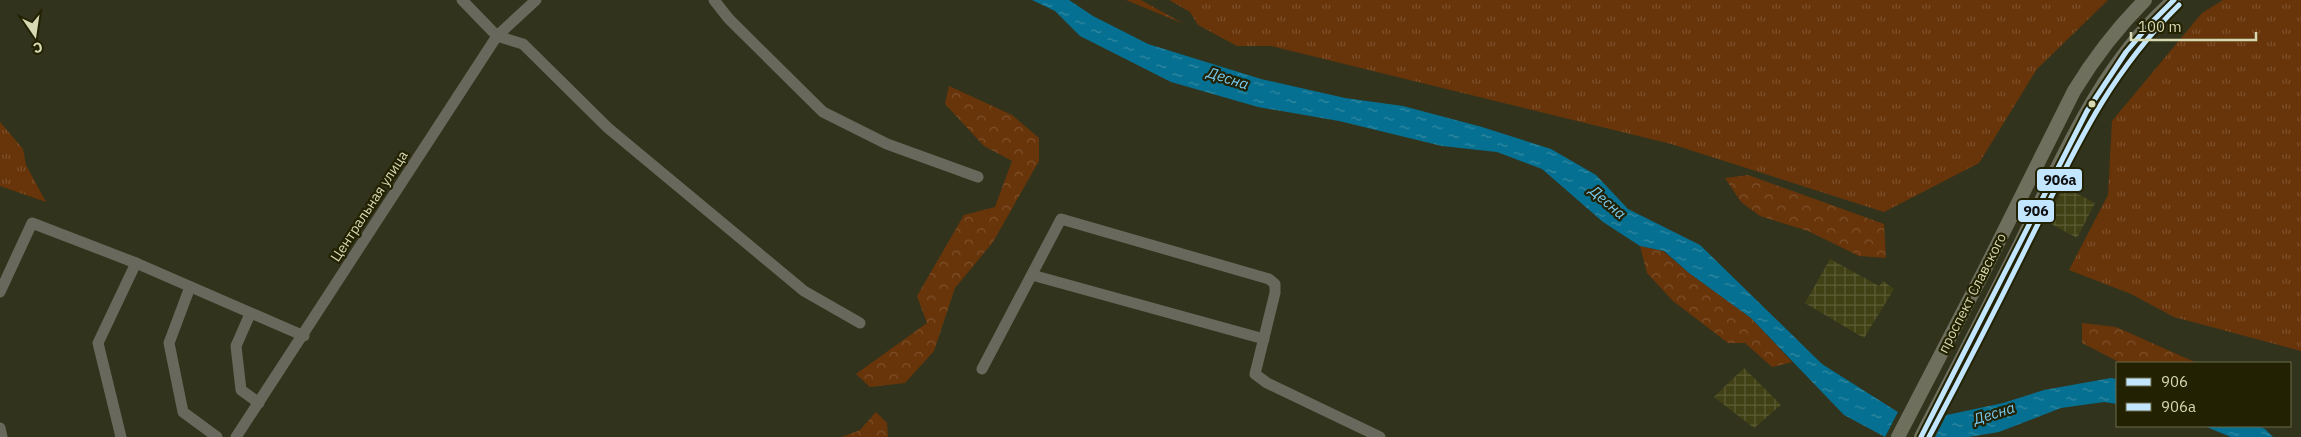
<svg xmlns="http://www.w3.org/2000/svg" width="2301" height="437" viewBox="0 0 2301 437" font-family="'IBM Plex Sans',sans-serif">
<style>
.industrial{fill:url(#industrial-grid)}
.grass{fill:url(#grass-tufts)}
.forest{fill:url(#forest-crowns)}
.water{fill:url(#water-ripples)}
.pier{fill:#32331c}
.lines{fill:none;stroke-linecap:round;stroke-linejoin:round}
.minor{stroke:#68695c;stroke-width:11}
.major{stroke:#6f6f5e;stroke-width:14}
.bus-1-casing{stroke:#222202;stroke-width:9}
.bus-2-casing{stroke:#222202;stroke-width:9}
.bus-1{stroke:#c2e6ff;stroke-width:5}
.bus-2{stroke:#c2e6ff;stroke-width:5}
.bus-dot{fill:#d7d9b3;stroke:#222202;stroke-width:2}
.labels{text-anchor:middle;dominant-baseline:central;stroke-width:4.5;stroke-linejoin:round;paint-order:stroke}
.street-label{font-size:14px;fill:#d7d9b3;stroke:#222202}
.water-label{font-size:15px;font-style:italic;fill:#79caf1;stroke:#222202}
.line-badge{stroke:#222202;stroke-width:2}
.pale-badge-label{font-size:14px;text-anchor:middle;font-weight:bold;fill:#111}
</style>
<defs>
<pattern id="industrial-grid" width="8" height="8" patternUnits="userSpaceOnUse" patternTransform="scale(1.25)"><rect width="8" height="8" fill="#414116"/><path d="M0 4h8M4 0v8" fill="none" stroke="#5c5c36"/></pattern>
<pattern id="grass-tufts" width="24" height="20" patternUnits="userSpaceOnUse" patternTransform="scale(1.25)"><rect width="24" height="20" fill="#68340a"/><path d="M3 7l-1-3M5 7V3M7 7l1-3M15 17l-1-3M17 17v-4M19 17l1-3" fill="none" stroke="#7d512b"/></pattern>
<pattern id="forest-crowns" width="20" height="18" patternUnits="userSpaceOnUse" patternTransform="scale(1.25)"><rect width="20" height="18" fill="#68340a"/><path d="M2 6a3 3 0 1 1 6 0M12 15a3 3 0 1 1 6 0" fill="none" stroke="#7d512b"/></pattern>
<pattern id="water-ripples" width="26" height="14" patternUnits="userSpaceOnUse" patternTransform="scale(1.25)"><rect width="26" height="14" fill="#057091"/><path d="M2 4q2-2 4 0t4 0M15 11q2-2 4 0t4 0" fill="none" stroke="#358aa2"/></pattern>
</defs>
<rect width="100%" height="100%" fill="#32331c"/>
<g class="industrial">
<path d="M2064 187 2095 203 2077 238 2046 221Z"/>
<path d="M1830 259 1879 286 1883 281 1894 289 1864 338 1805 303Z"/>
<path d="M1744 368 1781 405 1754 428 1714 397Z"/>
</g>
<g class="grass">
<path d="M1169 0H2108L2037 69 1979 163 1884 212 1671 144 1271 46H1237L1198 25 1190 12Z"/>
<path d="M2223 0H2301V351L2174 317 2131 294 2069 270 2108 195 2112 121 2202 13Z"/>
<path d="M0 122 23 149 26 165 46 202 0 186Z"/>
</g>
<g class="forest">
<path d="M1126 0H1141L1184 24Z"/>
<path d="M949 86 1012 115 1039 138V161L993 242 955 288 934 351 905 383 870 387 856 374 927 323 917 296 964 215 995 207 1012 161 984 146 945 104Z"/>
<path d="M1748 175 1884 224 1886 258 1859 256 1808 231 1760 216 1741 202 1725 178Z"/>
<path d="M1640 246 1663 251 1689 273 1751 318 1792 362 1772 367 1745 343H1728L1673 301 1647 273Z"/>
<path d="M2082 323 2116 327 2197 363H2121L2082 343Z"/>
<path d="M876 412 887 423 888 437H842L860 430Z"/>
</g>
<g class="water">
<path d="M1032 0H1069L1093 16 1148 44 1261 79 1345 98 1403 106 1482 127 1551 149 1596 175 1628 209 1700 245 1822 364 1901 414 1942 416 2003 403 2044 390 2111 378 2117 379V404L2104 402 2061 408 1999 432 1969 437H1885L1844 415 1751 318 1689 273 1664 251 1640 246 1603 222 1542 169 1497 152 1442 146 1339 121 1258 107 1171 82 1080 36 1055 11Z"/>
<path d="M2204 426H2258L2265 429 2273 437H2231Z"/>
</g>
<path class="pier" d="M1899 410 1902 412H1948L1935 437H1885Z"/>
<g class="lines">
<g class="minor">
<path d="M462 0 497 36 523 44 608 128 804 291 860 323"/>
<path d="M714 0 729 19 823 112 887 144 978 177"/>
<path d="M1032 275 1264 339"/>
<path d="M190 287 169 343 183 412 217 437"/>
<path d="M0 292 32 223 136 263 304 336"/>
<path d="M250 314 236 346 241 390 259 403"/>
<path d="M982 369 1061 219 1269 279 1275 284V293L1255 374 1267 383 1380 437"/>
<path d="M0 428 2 437"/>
<path d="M121 437 98 343 136 263"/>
<path d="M236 437 497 36 536 0"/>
</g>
<g class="major">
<path d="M1898 437 1982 275 2074 91C2094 58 2117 28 2145 0"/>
<path d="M1921 437C1955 371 1990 305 2023 238 2064 154 2102 63 2174 0"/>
</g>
<g class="bus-1-casing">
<path id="bus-1" d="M1921 437 2087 111 2126 52 2149 25 2174 0"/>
</g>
<g class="bus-2-casing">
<path id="bus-2" d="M1929 437C1963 373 1996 309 2028 244 2073 154 2105 78 2179 5"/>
</g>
<use href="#bus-1" class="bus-1"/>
<use href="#bus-2" class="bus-2"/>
</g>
<circle class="bus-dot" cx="2092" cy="104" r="4.5"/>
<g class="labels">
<g class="street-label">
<text transform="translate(369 206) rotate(-57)">Центральная улица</text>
<text transform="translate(1972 293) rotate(-63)">проспект Славского</text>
</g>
<g class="water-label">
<text transform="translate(1228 78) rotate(18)">Десна</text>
<text transform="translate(1608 202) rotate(41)">Десна</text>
<text transform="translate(1994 413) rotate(-17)">Десна</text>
</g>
</g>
<g class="line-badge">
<rect x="2036" y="168" width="47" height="24" rx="5" fill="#c2e6ff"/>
<rect x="2017" y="199" width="38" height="24" rx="5" fill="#c2e6ff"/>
</g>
<g class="pale-badge-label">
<text x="2060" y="185">906а</text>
<text x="2036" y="216">906</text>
</g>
<rect x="2116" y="362" width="175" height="65" fill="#222202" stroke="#6a6b49"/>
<rect x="2126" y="378" width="25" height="8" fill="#c2e6ff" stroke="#6a6b49"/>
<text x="2161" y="387" font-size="15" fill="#d7d9b3">906</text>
<rect x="2126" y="403" width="25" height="8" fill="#c2e6ff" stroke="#6a6b49"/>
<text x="2161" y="412" font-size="15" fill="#d7d9b3">906а</text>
<g transform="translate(35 35) rotate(167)" stroke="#222202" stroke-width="4" paint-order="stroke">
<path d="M0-4L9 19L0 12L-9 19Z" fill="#d7d9b3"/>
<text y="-8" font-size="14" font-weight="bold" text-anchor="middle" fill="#d7d9b3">С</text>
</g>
<path d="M2131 32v8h125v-8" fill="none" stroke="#d7d9b3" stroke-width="2.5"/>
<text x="2138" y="32" font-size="15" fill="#d7d9b3" stroke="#222202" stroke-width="4" paint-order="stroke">100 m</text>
</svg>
